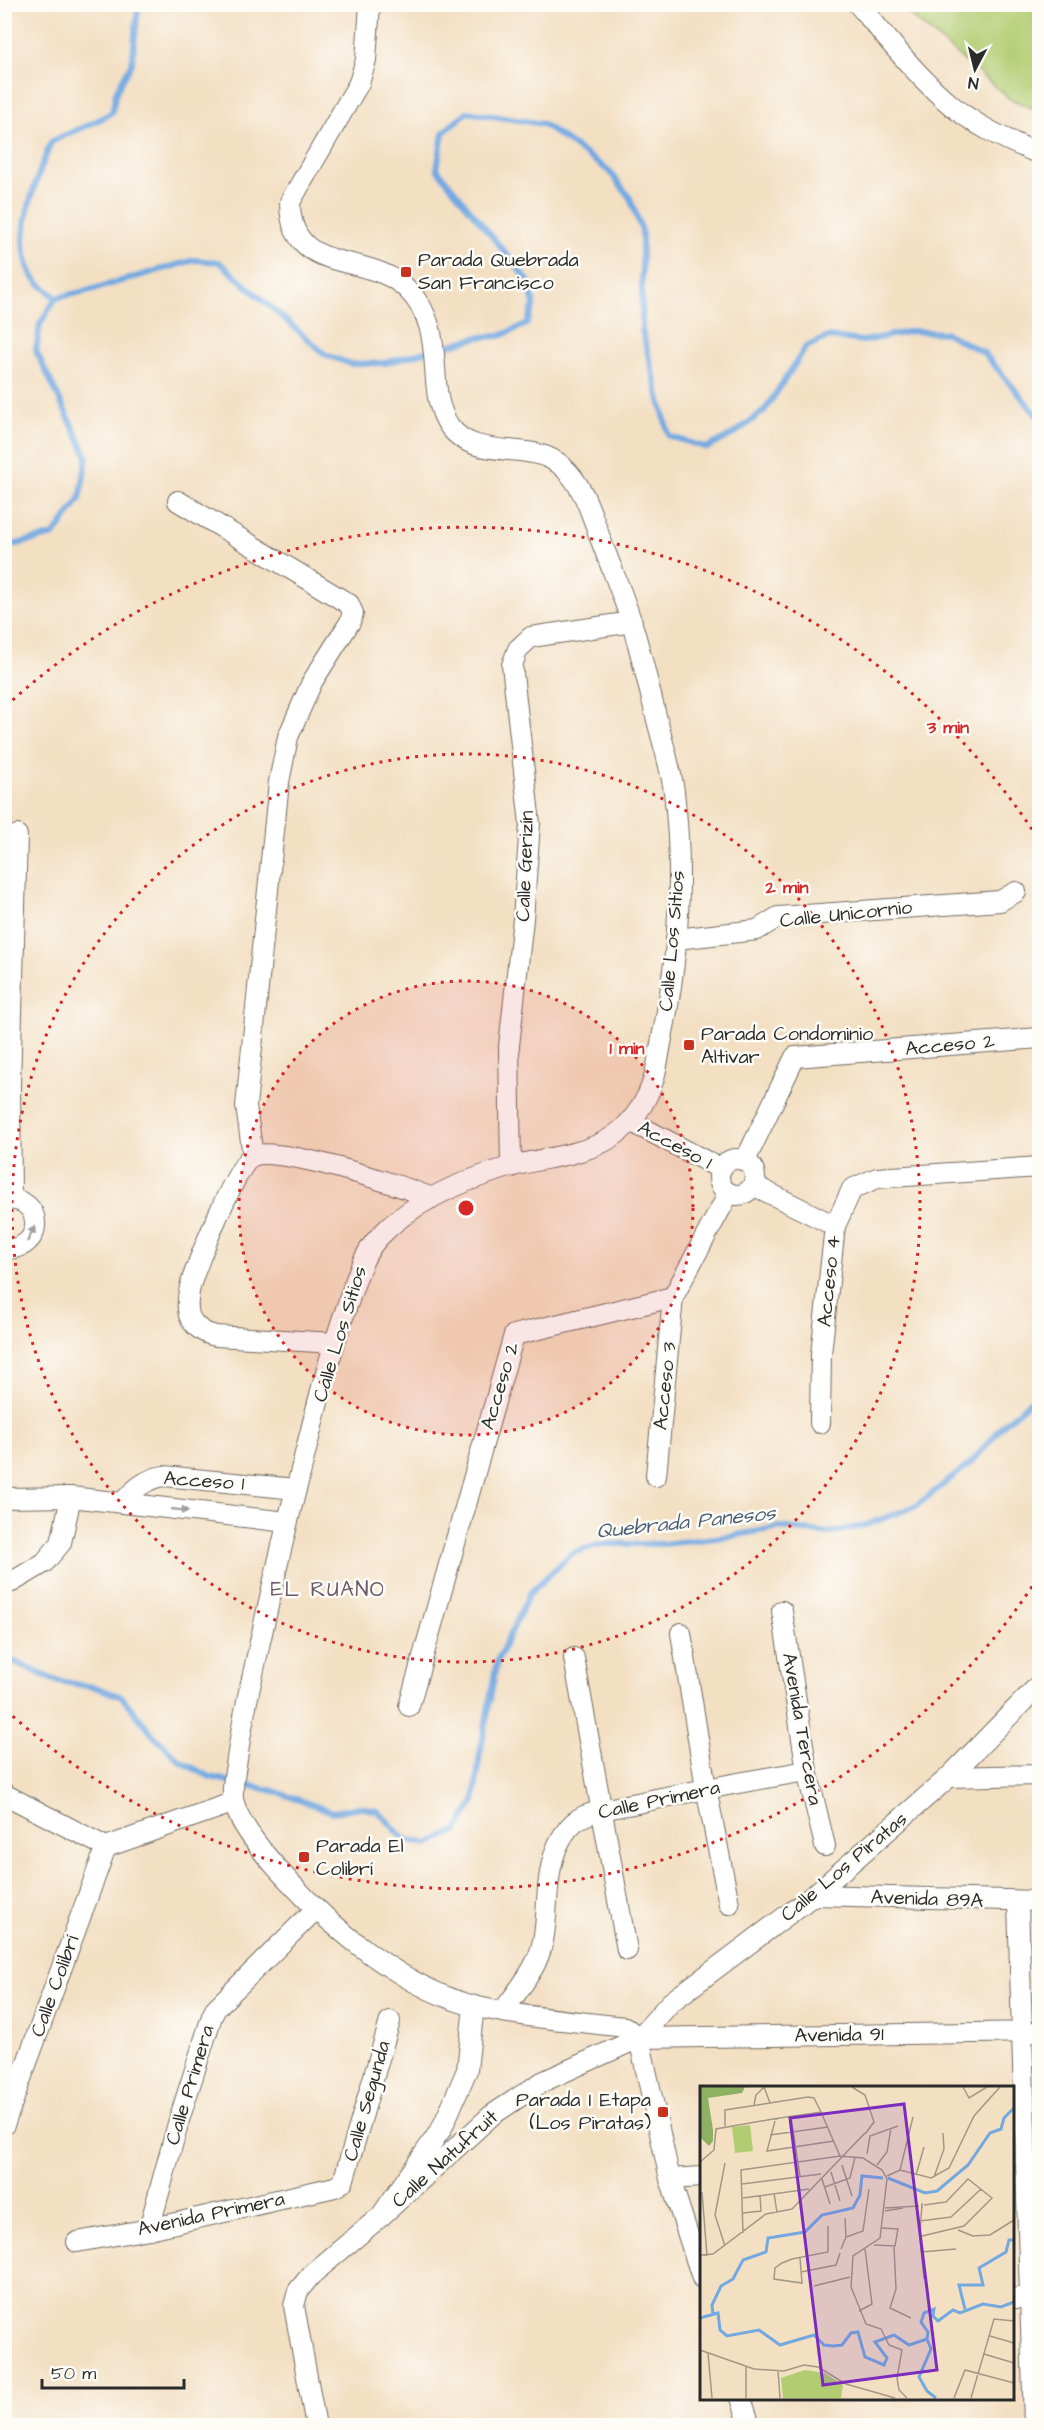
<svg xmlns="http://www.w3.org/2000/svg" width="1044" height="2430" viewBox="0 0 1044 2430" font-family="'Architects Daughter',sans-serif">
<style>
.green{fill:#b2cc71;stroke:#6e7c4e;stroke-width:1.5}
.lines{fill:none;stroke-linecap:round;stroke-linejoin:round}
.stream{stroke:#73a9e1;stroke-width:6}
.street-casing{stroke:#716a60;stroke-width:22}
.street{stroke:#fff;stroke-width:20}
.oneway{fill:#a0a0a0}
.ring{fill:none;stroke:#d62828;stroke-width:3;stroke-dasharray:3 6}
.poi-dot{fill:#c8321e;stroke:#fdfcf7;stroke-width:2}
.labels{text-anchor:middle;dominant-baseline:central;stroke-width:5;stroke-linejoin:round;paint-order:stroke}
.poi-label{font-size:20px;fill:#2b2b2b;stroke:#fdfcf7;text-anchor:start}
.street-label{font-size:20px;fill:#2b2b2b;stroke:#fdfcf7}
.water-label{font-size:21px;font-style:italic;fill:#485d74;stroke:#fdfcf7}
.neighbourhood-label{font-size:21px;letter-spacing:1.5px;fill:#6b5a68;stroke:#fdfcf7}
.inset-river{fill:none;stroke:#73a9e1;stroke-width:3}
.inset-road{fill:none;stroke:#a39786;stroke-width:1.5}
.view{fill:#7b2cbf;fill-opacity:0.15;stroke:#7b2cbf;stroke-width:3}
.inset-edge{fill:none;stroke:#2b2b2b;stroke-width:3}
.centre{fill:#d62828;stroke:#fdfcf7;stroke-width:3}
.ring-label{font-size:18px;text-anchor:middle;font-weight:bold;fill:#d62828;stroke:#fdfcf7;stroke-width:5;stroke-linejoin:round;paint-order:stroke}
</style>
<rect width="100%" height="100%" fill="#fdfcf7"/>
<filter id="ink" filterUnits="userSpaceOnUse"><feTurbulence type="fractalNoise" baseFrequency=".0167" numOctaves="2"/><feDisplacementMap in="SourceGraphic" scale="12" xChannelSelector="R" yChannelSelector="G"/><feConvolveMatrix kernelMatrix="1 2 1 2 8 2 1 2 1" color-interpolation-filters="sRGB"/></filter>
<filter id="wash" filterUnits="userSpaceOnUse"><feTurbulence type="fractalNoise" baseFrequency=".008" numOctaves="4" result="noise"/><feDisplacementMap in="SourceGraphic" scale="24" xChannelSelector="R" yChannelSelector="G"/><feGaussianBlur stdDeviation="1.35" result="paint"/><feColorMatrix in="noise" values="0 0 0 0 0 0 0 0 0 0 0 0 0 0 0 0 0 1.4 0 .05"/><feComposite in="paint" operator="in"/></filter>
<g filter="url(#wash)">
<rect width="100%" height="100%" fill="#f3dfc2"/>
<path class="green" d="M898 5H1039V111L1010 99Z"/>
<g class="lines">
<g class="stream">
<path d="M56 298C49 291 36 283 32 275 11 236 37 179 51 142 71 131 94 125 112 112L116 92 132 63 138 8 141 4"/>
<path d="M4 547 54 535 80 499 87 456 36 351 40 324 56 298 90 290 194 260 219 262 326 355 351 364 385 363 479 337 500 336 527 324 534 305 529 282 437 169 443 133 467 112 543 124 609 171 630 198 642 231V330L669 436 707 448 735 433 765 410 806 347 828 337 864 341 912 331 946 333 984 353 1040 419"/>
<path d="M4 1657 54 1680 98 1688 122 1697 154 1736 180 1761 210 1777 274 1791 333 1812 360 1807 378 1811 404 1839 428 1844 457 1831 474 1802 479 1760 497 1661 530 1593 572 1553 601 1544H663L732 1536 780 1527 829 1533 866 1525 916 1506 971 1463 1005 1423 1040 1393"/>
</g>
</g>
</g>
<g filter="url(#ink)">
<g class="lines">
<g class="street-casing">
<g id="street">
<path d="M370 4 366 60 359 83 290 202C290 278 368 250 407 289 451 332 422 388 450 427 477 463 532 438 563 467 585 487 592 517 602 543 612 570 624 597 632 624 642 656 649 688 657 720 663 744 671 768 674 792 684 873 678 959 662 1038 658 1059 656 1079 646 1098 616 1157 564 1152 509 1167 464 1180 412 1202 379 1237 362 1255 356 1280 348 1303 327 1361 313 1422 298 1482 281 1545 267 1610 253 1674 246 1703 241 1731 237 1759 235 1771 232 1784 233 1796 234 1820 269 1860 286 1878 335 1931 406 1990 478 2007 526 2018 577 2021 625 2027L639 2038 670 2179 702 2278"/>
<path d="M858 4C885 36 913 71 944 99 971 124 1006 140 1040 154"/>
<path d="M178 501 349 604 353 613 350 622 312 682 288 737 279 782 246 1106 253 1156"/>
<path d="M676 939 757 930 778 917 1000 901 1016 892"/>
<path d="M630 1121 721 1169"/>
<circle cx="737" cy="1177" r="18"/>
<path d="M745 1161 795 1057 1040 1038"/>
<path d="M511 1167 509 1046 523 919 530 824 512 665 518 649 531 637 632 622"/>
<path d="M753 1185 835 1226"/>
<path d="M11 1199 10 1084 17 835"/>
<path d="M4 1200C44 1194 47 1251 4 1249"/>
<path d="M334 1343 216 1336C205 1334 193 1327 189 1315 187 1307 188 1295 190 1287 194 1269 238 1162 252 1156 278 1145 403 1186 432 1198"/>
<path d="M820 1423 821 1354 835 1226 852 1189 877 1178 1040 1167"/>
<path d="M656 1476 673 1297"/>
<path d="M4 1498 71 1497 287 1522"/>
<path d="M122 1503C135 1489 145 1479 164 1476L296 1489"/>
<path d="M12 1582 44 1563 61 1543 71 1497"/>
<path d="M782 1611 807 1771 825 1846"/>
<path d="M681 1633 706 1788 729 1904"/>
<path d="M574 1658 627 1950"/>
<path d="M409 1706 514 1335 673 1297 729 1193"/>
<path d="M949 1777 1040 1775"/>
<path d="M4 1794 106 1847 232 1803"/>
<path d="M814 1895 1040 1901"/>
<path d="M1018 1902 1034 2426"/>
<path d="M503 2011C514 1996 528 1979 536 1962 551 1931 543 1892 553 1859 557 1843 568 1823 584 1816 603 1808 626 1806 646 1801 700 1790 753 1780 807 1771"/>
<path d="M639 2038 671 2002 814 1895 949 1777 1040 1684"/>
<path d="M4 2125 106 1847"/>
<path d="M670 2179 702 2177"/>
<path d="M381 2216 492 2115 542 2082 639 2038 1040 2032"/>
<path d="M149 2229 179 2120 212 2016 216 2008 315 1910"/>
<path d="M77 2242 149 2229 335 2187 343 2182 390 2021"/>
<path d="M1012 2298H1040"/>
<path d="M741 2398 750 2426"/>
<path d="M316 2426 294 2306 298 2291 311 2275 381 2216 442 2128 467 2070 474 2006"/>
</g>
</g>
<use href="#street" class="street"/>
</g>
<defs><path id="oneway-solid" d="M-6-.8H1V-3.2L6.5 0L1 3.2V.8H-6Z" transform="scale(1.5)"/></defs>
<g class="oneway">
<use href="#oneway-solid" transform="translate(31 1234) rotate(-64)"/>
<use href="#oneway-solid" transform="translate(180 1510) rotate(6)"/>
</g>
</g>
<circle cx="466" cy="1208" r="227" fill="#d62828" fill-opacity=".12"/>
<g class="ring">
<circle cx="466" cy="1208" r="227"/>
<circle cx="466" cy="1208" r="454"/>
<path d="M1037 1579A681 681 0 0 1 6 1710M6 706A681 681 0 0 1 1037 837"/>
</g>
<g class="poi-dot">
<rect x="400" y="266" width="12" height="12" rx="3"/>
<rect x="683" y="1039" width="12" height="12" rx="3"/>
<rect x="298" y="1851" width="12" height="12" rx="3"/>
<rect x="657" y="2106" width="12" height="12" rx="3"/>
</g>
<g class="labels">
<g class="poi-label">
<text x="418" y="260">Parada Quebrada<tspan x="418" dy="23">San Francisco</tspan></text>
<text x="701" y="1034">Parada Condominio<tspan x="701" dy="23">Altivar</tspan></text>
<text x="316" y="1846">Parada El<tspan x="316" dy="23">Colibrí</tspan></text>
<text x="651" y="2100" text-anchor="end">Parada I Etapa<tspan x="651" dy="23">(Los Piratas)</tspan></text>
</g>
<g class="street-label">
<text transform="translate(525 866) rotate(-88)">Calle Gerizín</text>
<text transform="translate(846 914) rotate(-6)">Calle Unicornio</text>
<text transform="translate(672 941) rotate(-85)">Calle Los Sitios</text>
<text transform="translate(950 1045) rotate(-5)">Acceso 2</text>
<text transform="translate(675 1145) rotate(28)">Acceso 1</text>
<text transform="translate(829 1281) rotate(-84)">Acceso 4</text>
<text transform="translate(340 1334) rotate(-73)">Calle Los Sitios</text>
<text transform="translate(500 1386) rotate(-73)">Acceso 2</text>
<text transform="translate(665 1386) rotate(-84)">Acceso 3</text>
<text transform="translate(204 1481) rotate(4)">Acceso 1</text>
<text transform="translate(802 1729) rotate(80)">Avenida Tercera</text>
<text transform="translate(659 1800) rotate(-12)">Calle Primera</text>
<text transform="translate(844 1867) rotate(-40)">Calle Los Piratas</text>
<text transform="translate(927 1899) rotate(2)">Avenida 89A</text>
<text transform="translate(55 1986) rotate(-70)">Calle Colibrí</text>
<text transform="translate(839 2035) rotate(-1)">Avenida 91</text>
<text transform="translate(190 2085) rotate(-73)">Calle Primera</text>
<text transform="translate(367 2101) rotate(-74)">Calle Segunda</text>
<text transform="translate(445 2159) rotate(-42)">Calle Natufruit</text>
<text transform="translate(211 2214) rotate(-12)">Avenida Primera</text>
</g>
<g class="water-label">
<text transform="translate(686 1522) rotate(-6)">Quebrada Panesos</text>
</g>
<g class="neighbourhood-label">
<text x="328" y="1589">EL RUANO</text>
</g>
</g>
<g transform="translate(700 2086)">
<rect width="314" height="314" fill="#f3dfc2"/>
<path d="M50 39 53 65 35 67 32 41ZM105 284 125 287 143 299 141 312H83L81 292Z" fill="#b2cc71"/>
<path d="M0 1H45L42 7 8 12 13 44V55L9 60 0 51Z" fill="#8db063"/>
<path class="inset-river" d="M188 92 225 107 237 105 268 79 290 47 301 43 304 32 314 22M265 223 259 199H283L279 182 306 166 309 154H314M13 228 12 219 21 200 33 193 43 174 66 166 68 152 105 146 122 129 153 122 160 109 162 90 183 92M0 232 18 227 20 244 27 250 59 244 80 259 114 249 124 259 133 260 142 259 151 247 158 246 165 271 184 279 187 272 175 256 194 249 209 259 227 253 228 246 221 236 224 227 234 223 233 230 238 235 253 224 260 227 283 218 301 221 314 216M227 253 231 263 219 291 227 305 236 312"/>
<path class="inset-road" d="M152 1 165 9 174 36 165 48M263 1 269 12 287 1M54 19 56 9 64 1 70 17M91 31 100 90M78 33H73L121 26 140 70M75 35 67 65 134 55M25 40V24L108 11 114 12 121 26M70 49 128 41M167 68 170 50 198 40M0 76 14 64 16 43 73 33M142 79 152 110M177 79 187 66 191 42M200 84 213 31M131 86 140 115M216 89 224 61M187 90 200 84 231 92 249 82 274 30 300 1M234 91 244 63 243 47M122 93 130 118M42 98 121 88M125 101 150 92 155 71M2 106 7 170M74 107 77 127M43 112 109 103M185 122 219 120M185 125 203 122M43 127 61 125 60 110M145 132 146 151M220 135 251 131 281 103M258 144 273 150 290 149 314 134M43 147 41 84 140 70 163 72 182 84 187 93 180 152 153 170 151 201 166 238 181 243 189 259 202 264 197 292 199 304 207 312M220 148 222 117V122M222 150 264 140 292 112 268 93 246 116 224 119M220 153 224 193M174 159 195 160 198 143 182 142M25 160 15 129 25 77M194 161 196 203 190 222 211 232M141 163 146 151 163 145 169 103M221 166 256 163M0 169 13 168 66 128 92 123 165 47M100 172 102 197 74 193 75 182 82 177 92 173 128 166V140M101 186 136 179 140 167M114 200 150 191M159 225 172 218 165 163M290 250 314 257M0 264 54 283 84 285 104 279 118 281 146 298 195 312M8 267 12 312M284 268 314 277M46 281V312M78 285 80 312M254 312 265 284 314 297M271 312 294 233 314 235"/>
<path class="view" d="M204 18 237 284 123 299 90 32Z"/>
<rect width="314" height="314" class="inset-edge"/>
</g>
<circle cx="466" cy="1208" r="9" class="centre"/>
<g class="ring-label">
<text x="948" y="733">3 min</text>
<text x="787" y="893">2 min</text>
<text x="627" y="1054">1 min</text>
</g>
<rect width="1044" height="2430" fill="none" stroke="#fdfcf7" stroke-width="24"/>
<g transform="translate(975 69) rotate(187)" stroke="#fdfcf7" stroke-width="4.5" paint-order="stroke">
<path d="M0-4.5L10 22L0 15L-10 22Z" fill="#2b2b2b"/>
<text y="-9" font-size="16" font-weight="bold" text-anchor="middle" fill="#2b2b2b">N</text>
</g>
<path d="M42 2379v9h142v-9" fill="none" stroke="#2b2b2b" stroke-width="3"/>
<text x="51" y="2379" font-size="18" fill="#2b2b2b" stroke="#fdfcf7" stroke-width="4.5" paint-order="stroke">50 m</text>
</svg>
